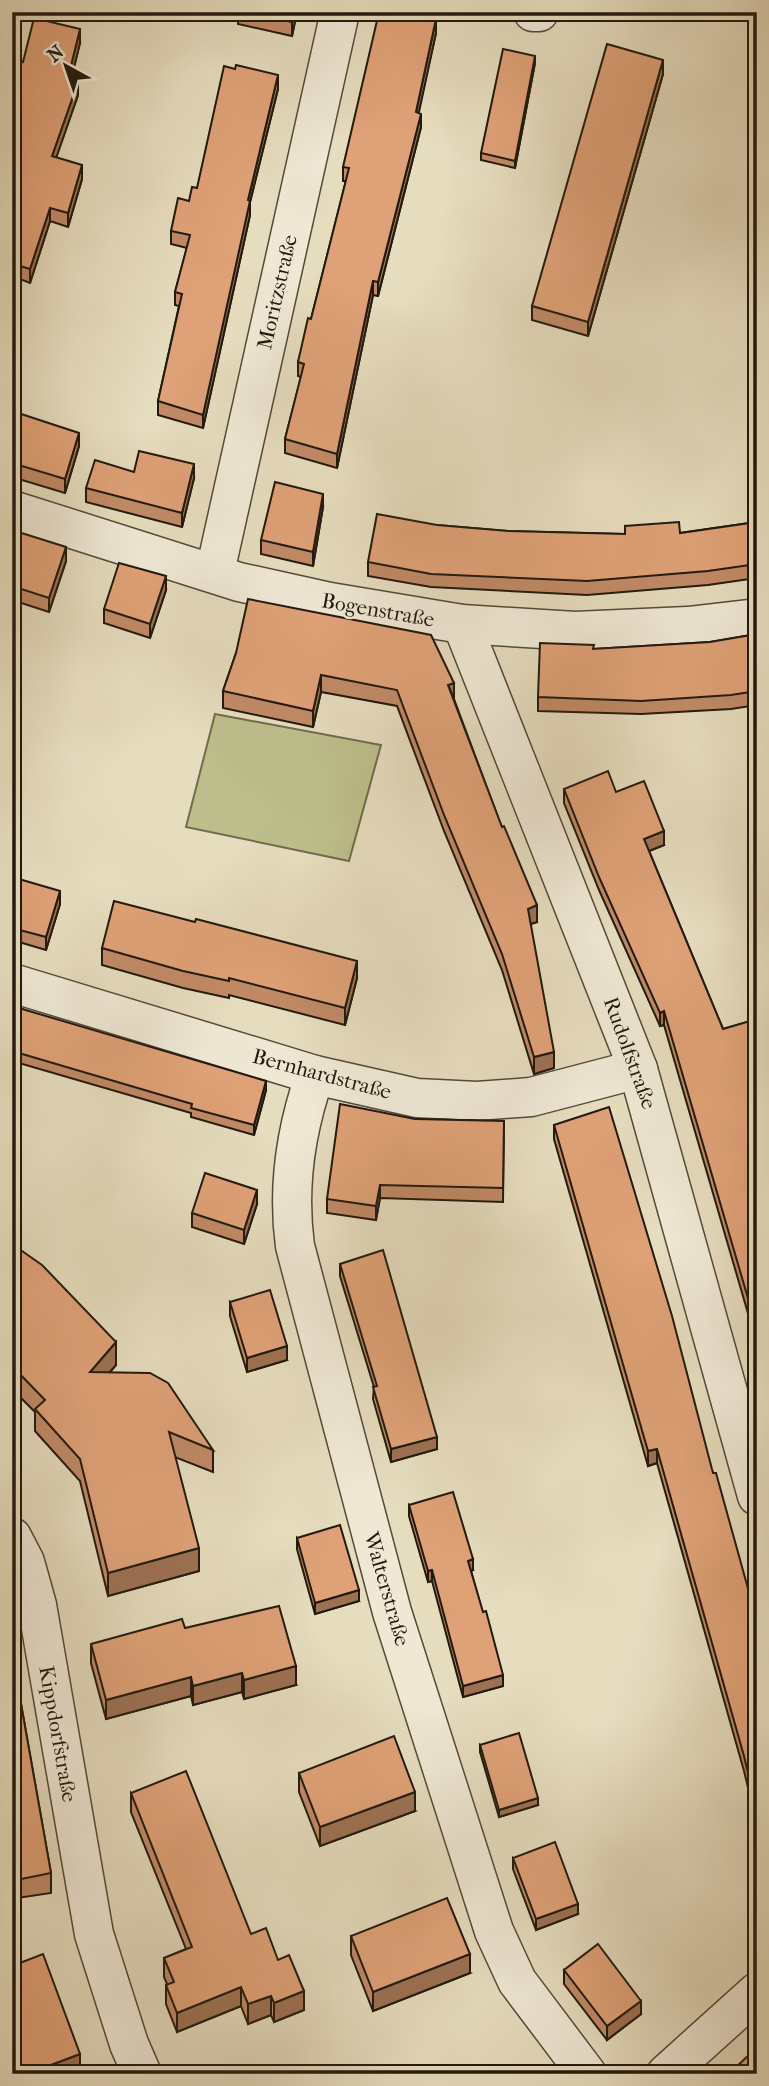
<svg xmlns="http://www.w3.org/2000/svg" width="769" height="2086" viewBox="0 0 769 2086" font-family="'IM FELL French Canon',serif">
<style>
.green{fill:#bdbe8c;stroke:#706c4c;stroke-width:2}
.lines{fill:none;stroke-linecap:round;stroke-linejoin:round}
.street-casing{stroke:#534a39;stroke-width:41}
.street{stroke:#efe8d5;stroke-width:38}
.wall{fill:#c08a66;stroke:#22190d;stroke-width:2}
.shaded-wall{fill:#9c7153;stroke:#22190d;stroke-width:2}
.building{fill:#dfa177;stroke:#22190d;stroke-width:2}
.labels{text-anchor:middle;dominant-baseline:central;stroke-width:5;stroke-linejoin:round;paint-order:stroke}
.street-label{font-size:21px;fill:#22190d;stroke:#efe8d5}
</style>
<rect width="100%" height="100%" fill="#e6dcbe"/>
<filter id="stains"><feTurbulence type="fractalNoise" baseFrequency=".00286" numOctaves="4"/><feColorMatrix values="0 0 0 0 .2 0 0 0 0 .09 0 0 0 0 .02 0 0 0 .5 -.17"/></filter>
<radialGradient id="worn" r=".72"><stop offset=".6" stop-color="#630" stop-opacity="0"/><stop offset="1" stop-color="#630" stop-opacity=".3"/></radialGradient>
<path class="green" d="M215 714 381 745 349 861 186 827Z"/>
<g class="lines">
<g class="street-casing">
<g id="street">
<path d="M533 12H539"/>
<path d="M12 510 239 582 330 602 462 624 575 631 688 626 757 618"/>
<path d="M215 572 340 12"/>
<path d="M462 624 638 1069 757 1496"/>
<path d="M12 983 315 1075 417 1098 477 1101 531 1097 638 1069"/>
<path d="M315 1075C295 1132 287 1187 295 1246L392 1612 494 1931 517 1981 587 2074"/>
<path d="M12 1537 25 1562 37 1605 94 1934 129 2044 142 2074"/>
<path d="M666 2074 757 1992"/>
</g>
</g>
<use href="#street" class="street"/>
</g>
<g class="wall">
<path d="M238 12H297L292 36 238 24Z"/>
<path d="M436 33 418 113 421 127 378 296 373 295 337 468 285 453V439L301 377 298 376V362L311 319 346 181H343V167Z"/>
<path d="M80 43 71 79 78 95 56 157 82 179 68 227 50 221 30 283 20 279 12 302V79L23 62Z"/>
<path d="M535 63 515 168 481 160V153Z"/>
<path d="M663 74 588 336 532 320V306Z"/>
<path d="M278 89 250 202V215L203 428 158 415V401L179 306 175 305V292L187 248 171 244V231L189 201Z"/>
<path d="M12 411 79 446 65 493 12 477Z"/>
<path d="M194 478 182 527 86 502V488Z"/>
<path d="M323 507 313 566 261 554V540Z"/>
<path d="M757 522V578L708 585 587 595 431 587 368 576V562L437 525 508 531 625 534V526L680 533Z"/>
<path d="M12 530 66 561 49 612 12 600Z"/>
<path d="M166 590 150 638 104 623V609Z"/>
<path d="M757 634V705L731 709 641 714 538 711V697L593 649 710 642Z"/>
<path d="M236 653 454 699 537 922 530 924 554 1068 534 1074 502 970 444 831 397 706 321 692 313 727 223 708V691Z"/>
<path d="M564 789 616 792 664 845 649 851 723 1029 757 1019V1358L754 1348V1334L664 1025 660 1026 599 890 564 803Z"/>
<path d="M12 877 60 904 46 950 12 940Z"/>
<path d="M102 948 357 978 345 1025 229 995V998L183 988 102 965Z"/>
<path d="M12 1006 266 1090 254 1135 191 1117V1113L12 1061Z"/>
<path d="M415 1119 504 1121 503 1202 380 1198 376 1220 327 1213V1199Z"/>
<path d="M554 1125 713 1473 757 1621V1825L744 1771 657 1463 648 1466 554 1139Z"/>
<path d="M257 1204 244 1244 192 1227V1213Z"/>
<path d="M12 1244 116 1365 110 1372 213 1450V1472L175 1457 199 1571 108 1596 80 1481 35 1431V1412L12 1389Z"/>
<path d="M340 1264 437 1449 391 1462 373 1399 374 1387 340 1276Z"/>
<path d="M230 1302 287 1360 247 1372 230 1316Z"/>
<path d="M409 1505 473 1570 471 1571 503 1686 463 1697 432 1581 428 1582 409 1516Z"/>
<path d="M297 1538 359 1601 315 1614 297 1549Z"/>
<path d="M185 1628 296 1685 244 1699 242 1692 193 1705 191 1696 106 1719 91 1663V1644Z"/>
<path d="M12 1653 51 1873V1893L17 1898V1904L12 1905Z"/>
<path d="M480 1745 538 1805 499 1817 480 1752Z"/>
<path d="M299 1773 415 1811 320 1846 299 1792Z"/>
<path d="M131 1793 251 1934 278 1960 304 2010 274 2022 271 2015 248 2024 241 2006 177 2032 166 2004V1985L167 1984 164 1977V1958L186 1949 131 1812Z"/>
<path d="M513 1858 578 1914 536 1930 513 1869Z"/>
<path d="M351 1936 470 1973 373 2011 351 1955Z"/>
<path d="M12 1966 80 2066 59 2074H12L17 2008 12 1994Z"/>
<path d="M564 1970 641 2014 607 2040 564 1984Z"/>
<path d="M757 2031V2074L748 2056V2039Z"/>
</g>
<g class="shaded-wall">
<path d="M294 12H297L292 36V22Z"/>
<path d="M436 19V33L416 126V112Z"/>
<path d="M80 29V43L68 92V78Z"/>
<path d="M535 56V63L515 168V161Z"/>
<path d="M663 60V74L588 336V322Z"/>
<path d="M278 75V89L250 202V215L203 428V415L248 200Z"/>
<path d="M78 82V95L52 170V156Z"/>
<path d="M421 114V127L378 296V282Z"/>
<path d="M82 165V179L68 227V213Z"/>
<path d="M50 208V221L30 283V269Z"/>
<path d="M20 266V279L12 302V288Z"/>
<path d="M373 281V295L337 468V454Z"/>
<path d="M79 433V446L65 493V479Z"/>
<path d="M194 464V478L182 527V513Z"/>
<path d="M323 494V507L313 566V552Z"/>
<path d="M66 547V561L49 612V598Z"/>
<path d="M166 576V590L150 638V624Z"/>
<path d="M321 675V692L313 727V711Z"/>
<path d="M454 683V699L448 685Z"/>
<path d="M664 831V845L644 853V839Z"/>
<path d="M60 891V904L46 950V937Z"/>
<path d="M537 905V922L528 925V909Z"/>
<path d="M357 961V978L345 1025V1008Z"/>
<path d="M664 1011V1025L660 1026V1013Z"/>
<path d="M554 1052V1068L534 1074V1057Z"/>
<path d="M266 1081V1090L254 1135V1125Z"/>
<path d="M380 1185V1198L376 1220V1206Z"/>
<path d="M257 1190V1204L244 1244V1230Z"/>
<path d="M116 1342V1365L90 1394V1372Z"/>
<path d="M287 1346V1360L247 1372V1358Z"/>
<path d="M437 1437V1449L391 1462V1449Z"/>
<path d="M657 1449V1463L648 1466V1451Z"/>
<path d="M199 1548V1571L108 1596V1573Z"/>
<path d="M473 1559V1570L468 1572V1561Z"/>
<path d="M432 1570V1581L428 1582V1571Z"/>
<path d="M359 1590V1601L315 1614V1603Z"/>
<path d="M296 1666V1685L244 1699V1680Z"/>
<path d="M242 1673V1692L193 1705V1686Z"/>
<path d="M503 1675V1686L463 1697V1686Z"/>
<path d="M191 1677V1696L106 1719V1700Z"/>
<path d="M415 1792V1811L320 1846V1827Z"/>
<path d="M538 1798V1805L499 1817V1810Z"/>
<path d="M578 1904V1914L536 1930V1919Z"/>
<path d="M470 1954V1973L373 2011V1992Z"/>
<path d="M241 1987V2006L177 2032V2013Z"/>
<path d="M304 1991V2010L274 2022V2003Z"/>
<path d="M271 1996V2015L248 2024V2004Z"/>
<path d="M641 2001V2014L607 2040V2026Z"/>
<path d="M80 2054V2066L59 2074H27Z"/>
</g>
<g class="building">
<path d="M247 12H294L292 22Z"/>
<path d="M379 12H404L436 19 416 112 421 114 378 282 373 281 337 454 285 439 304 364 298 362 308 318 311 319 349 168 343 167Z"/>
<path d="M34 18 80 29 68 78 78 82 52 156 82 165 68 213 50 208 30 269 20 266 12 288V79L19 61 23 62Z"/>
<path d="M607 44 663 60 588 322 532 306Z"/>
<path d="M503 49 535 56 515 161 481 153Z"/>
<path d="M236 65 278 75 248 200 250 201 203 415 158 401 182 294 175 292 190 235 171 231 178 198 189 201 192 187 197 188 224 66 235 69Z"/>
<path d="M12 411 79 433 65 479 12 463Z"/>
<path d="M139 451 194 464 182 513 86 488 95 460 134 472Z"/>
<path d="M275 482 323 494 313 552 261 540Z"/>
<path d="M377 514 437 525 508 531 625 534V526L679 522 680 533 757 522V564L708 571 587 581 431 574 368 562Z"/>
<path d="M12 530 66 547 49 598 12 586Z"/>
<path d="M119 563 166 576 150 624 104 609Z"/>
<path d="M248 599 431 635 454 683 448 685 502 827 504 826 537 905 528 909 554 1052 534 1057 502 954 444 815 397 690 321 675 313 711 223 691 236 653Z"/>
<path d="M757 634V691L731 695 641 701 538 697 540 643 594 645 593 649 710 642Z"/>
<path d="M608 771 616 792 644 781 664 831 644 839 723 1029 757 1019V1329L664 1011 660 1013 599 877 564 789Z"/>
<path d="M12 877 60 891 46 937 12 928Z"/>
<path d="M114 901 195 922 196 919 357 961 345 1008 229 978V981L183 971 102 948Z"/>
<path d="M12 1006 266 1081 254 1125 191 1108 192 1104 12 1051Z"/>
<path d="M340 1104 415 1119 504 1121 503 1188 380 1185 376 1206 327 1199Z"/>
<path d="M609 1107 672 1316 713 1473H716L757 1621V1811L744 1756 657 1449 648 1451 554 1125Z"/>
<path d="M205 1173 257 1190 244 1230 192 1213Z"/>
<path d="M12 1244 42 1265 116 1342 90 1372 150 1373 168 1383 213 1450 169 1432 199 1548 108 1573 80 1459 35 1409 45 1400 12 1366Z"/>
<path d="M383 1250 437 1437 391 1449 373 1387 377 1386 340 1264Z"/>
<path d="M270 1290 287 1346 247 1358 230 1302Z"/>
<path d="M757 1333V1345L754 1334Z"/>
<path d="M453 1492 473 1559 468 1561 483 1612 486 1611 503 1675 463 1686 432 1570 428 1571 409 1505Z"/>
<path d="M340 1525 359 1590 315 1603 297 1538Z"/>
<path d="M279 1606 296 1666 244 1680 242 1673 193 1686 191 1677 106 1700 91 1644 182 1619 185 1628Z"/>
<path d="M12 1653 51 1873 16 1880 17 1885 12 1886Z"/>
<path d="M519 1733 538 1798 499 1810 480 1745Z"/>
<path d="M394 1736 415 1792 320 1827 299 1773Z"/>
<path d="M186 1771 251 1934 266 1928 278 1960 289 1955 304 1991 274 2003 271 1996 248 2004 241 1987 177 2013 166 1985 174 1982 164 1958 192 1947 131 1793Z"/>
<path d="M555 1842 578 1904 536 1919 513 1858Z"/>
<path d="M447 1898 470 1954 373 1992 351 1936Z"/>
<path d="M598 1944 641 2001 607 2026 564 1970Z"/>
<path d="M43 1954 80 2054 27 2074H12V2010L21 2007 12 1983V1966Z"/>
<path d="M757 2031V2074H729L756 2048 748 2039Z"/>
<path d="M498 2066 501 2074H476Z"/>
</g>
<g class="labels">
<g class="street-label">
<text transform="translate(277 292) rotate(-77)">Moritzstraße</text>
<text transform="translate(378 610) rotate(10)">Bogenstraße</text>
<text transform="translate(630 1053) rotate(70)">Rudolfstraße</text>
<text transform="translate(322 1074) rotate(15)">Bernhardstraße</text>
<text transform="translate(387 1589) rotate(74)">Walterstraße</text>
<text transform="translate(58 1734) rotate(80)">Kippdorfstraße</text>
</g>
</g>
<rect width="769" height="2086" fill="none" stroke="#e6dcbe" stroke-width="42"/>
<rect x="14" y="14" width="741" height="2058" fill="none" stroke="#22190d" stroke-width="3.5"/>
<rect x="21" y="21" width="727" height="2044" fill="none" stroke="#22190d" stroke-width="2"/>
<g transform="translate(66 66) rotate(320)" stroke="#efe8d5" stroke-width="5" paint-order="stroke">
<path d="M0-5L12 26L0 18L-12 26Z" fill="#22190d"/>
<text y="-10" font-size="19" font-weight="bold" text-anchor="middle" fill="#22190d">N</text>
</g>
<rect width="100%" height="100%" filter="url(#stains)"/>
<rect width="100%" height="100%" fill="url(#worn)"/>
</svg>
